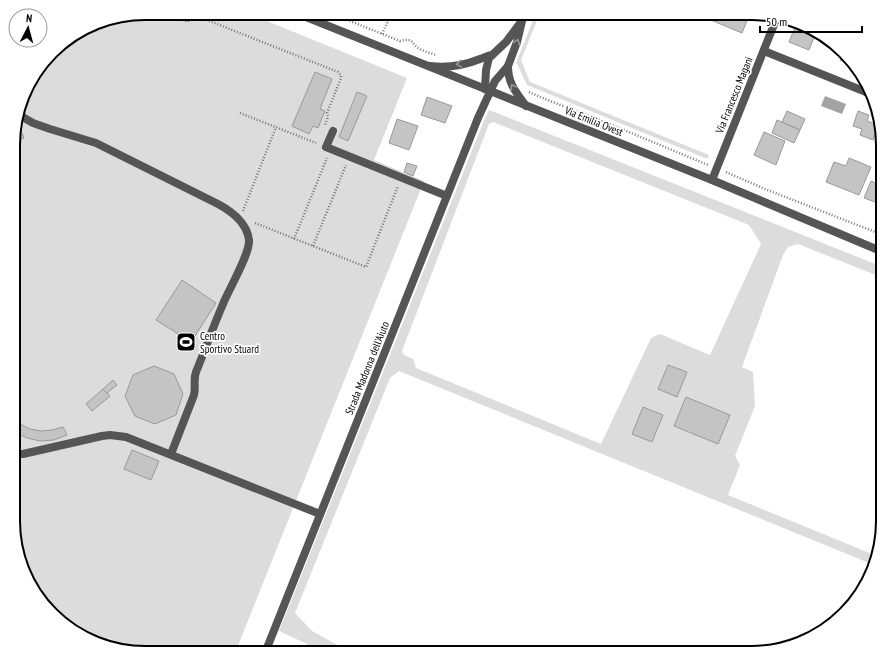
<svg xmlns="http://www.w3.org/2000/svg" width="896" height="666" viewBox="0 0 896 666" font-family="'PT Sans Narrow',sans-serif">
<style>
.green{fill:#dcdcdc;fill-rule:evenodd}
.water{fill:#a3a3a3}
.building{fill:#c4c4c4;stroke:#999}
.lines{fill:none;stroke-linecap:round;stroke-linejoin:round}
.path{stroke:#777;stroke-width:2.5;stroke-dasharray:1 2;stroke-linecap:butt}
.service{stroke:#555;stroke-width:8}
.minor{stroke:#555;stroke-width:8}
.tertiary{stroke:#555;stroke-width:8}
.oneway{stroke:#999}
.labels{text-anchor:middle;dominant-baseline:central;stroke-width:3.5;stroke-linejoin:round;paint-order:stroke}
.street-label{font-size:11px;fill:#000;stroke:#fff}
.poi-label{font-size:11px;fill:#000;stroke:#fff;text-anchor:start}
.rim{fill:none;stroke:#000;stroke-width:2}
</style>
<rect width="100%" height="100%" fill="#fff"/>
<g class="green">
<path d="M145 13H247L407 78 374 160 424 181 235 653H137L95 643 58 620 27 579 13 530 14 128 31 79 58 46 102 20Z"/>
<path d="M536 13H540L521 60 530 82 709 155 708 158H705L527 85 517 64 516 63Z"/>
<path d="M489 110 883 267V278L798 244 788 247 783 255 742 367 753 372 755 406 735 456 740 465 728 495 877 556 874 565 399 371 390 378 295 613 312 631 334 643 351 653H326L279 631 485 118ZM493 122 749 225 761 244 710 355 660 334 651 338 601 444 416 368 413 359 404 355 402 351 489 124Z"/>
</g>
<path class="water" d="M825 96 846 104 842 114 821 106Z"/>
<g class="building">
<path d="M172 13H183L181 17Z"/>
<path d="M708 13H750L742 33 706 18Z"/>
<path d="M797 22 801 23 816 32 809 50 789 42Z"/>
<path d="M843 52 853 66 840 60Z"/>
<path d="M315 72 332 79 320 109 325 111 318 128 313 126 309 134 292 126Z"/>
<path d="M357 92 367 96 348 141 339 137Z"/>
<path d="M427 97 452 106 445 123 421 115Z"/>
<path d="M787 111 805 119 800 130 782 122Z"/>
<path d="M858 111 869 115 867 121 878 125 873 140 860 135 862 129 853 126Z"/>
<path d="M397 119 418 126 409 150 389 143Z"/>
<path d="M777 120 800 130 794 143 772 133Z"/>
<path d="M18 122 24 138 14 142V128L16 123Z"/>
<path d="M764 132 785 141 776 165 754 155Z"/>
<path d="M849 158 871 167 859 195 826 182 834 162 846 166Z"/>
<path d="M407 163 417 166 413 176 404 172Z"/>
<path d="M871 181 883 186V205L864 198Z"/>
<path d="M182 280 216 303 191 342 156 320Z"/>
<path d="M668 365 687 372 677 397 658 389Z"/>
<path d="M154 366 174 374 183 394 176 415 155 424 135 416 125 396 133 375Z"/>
<path d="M113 380 117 385 107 393 103 389Z"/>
<path d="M103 389 110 396 92 411 86 404Z"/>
<path d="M686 397 730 415 718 444 674 426Z"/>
<path d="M643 407 663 415 652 442 632 434Z"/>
<path d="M20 424 30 429 41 431 52 430 63 427 67 435 54 440 40 441 27 438 14 432Z"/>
<path d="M132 450 159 461 151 480 124 469Z"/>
</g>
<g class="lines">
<g class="path">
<path d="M166 13 188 22 192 14 338 72 341 75V78L327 113 328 117 325 125"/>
<path d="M330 13 400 41C415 37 411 45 420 49 425 52 431 53 436 55"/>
<path d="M382 34 392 13"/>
<path d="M529 92 545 99 612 125 708 165"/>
<path d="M240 113 316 143"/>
<path d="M726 172 765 189 883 235"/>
<path d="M243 211 276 127"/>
<path d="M255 223 366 267 398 186"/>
<path d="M294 239 327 158"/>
<path d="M313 246 346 165"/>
</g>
<g class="service">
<path d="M19 115 33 123 50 129 96 143 218 204C231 211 247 223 249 240 250 254 229 289 223 304 213 327 205 350 196 372 193 380 196 387 194 395L171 454"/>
<path d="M333 131 326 147 447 196"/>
<path d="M13 454H23L102 436 110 435 126 437 320 514"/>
</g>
<g class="minor">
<path d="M764 51 871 94"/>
<path d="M430 66C446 68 465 65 480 59 484 58 487 55 492 55"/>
<path d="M508 66C508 84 516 92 526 106"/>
<path d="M485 89 486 70 489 58 506 42 521 22"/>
<path d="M712 180 777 17"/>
<path d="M265 653 478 118 495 81 508 66 517 42 522 21 525 13"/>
</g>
<path class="tertiary" d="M296 13 712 180 883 252"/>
</g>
<defs><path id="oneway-chevron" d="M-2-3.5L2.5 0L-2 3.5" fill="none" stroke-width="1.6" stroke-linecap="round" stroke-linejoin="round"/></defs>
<g class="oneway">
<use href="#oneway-chevron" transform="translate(517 42) rotate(-70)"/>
<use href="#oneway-chevron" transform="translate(459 64) rotate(171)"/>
<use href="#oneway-chevron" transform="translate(513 87) rotate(-118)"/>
</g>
<defs>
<g id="stadium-square" transform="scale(1)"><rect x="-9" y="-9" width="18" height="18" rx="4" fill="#000" stroke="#fff"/><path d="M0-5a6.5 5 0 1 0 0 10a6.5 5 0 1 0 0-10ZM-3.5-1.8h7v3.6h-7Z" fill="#fff"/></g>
</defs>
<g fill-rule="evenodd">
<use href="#stadium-square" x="186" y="342"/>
</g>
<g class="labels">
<g class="street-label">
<text transform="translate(734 95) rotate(-68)">Via Francesco Magani</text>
<text transform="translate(594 121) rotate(22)">Via Emilia Ovest</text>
<text transform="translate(367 368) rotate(-68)">Strada Madonna dell'Aiuto</text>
</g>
<g class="poi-label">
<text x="200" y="336">Centro<tspan x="200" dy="13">Sportivo Stuard</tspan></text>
</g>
</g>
<path d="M0 0H896V666H0ZM145 20H751A125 125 0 0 1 876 145V521A125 125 0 0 1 751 646H145A125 125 0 0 1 20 521V145A125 125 0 0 1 145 20Z" fill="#fff" fill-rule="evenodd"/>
<path class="rim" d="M145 20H751A125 125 0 0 1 876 145V521A125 125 0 0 1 751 646H145A125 125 0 0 1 20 521V145A125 125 0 0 1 145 20Z"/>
<g transform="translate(28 28) rotate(6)"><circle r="19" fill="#ffffff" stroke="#999999"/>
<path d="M0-3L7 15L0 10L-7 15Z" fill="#000000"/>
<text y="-6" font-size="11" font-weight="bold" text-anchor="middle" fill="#000000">N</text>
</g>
<path d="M760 26v6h102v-6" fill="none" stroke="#000000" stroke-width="2"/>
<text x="766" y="26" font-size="12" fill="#000000" stroke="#ffffff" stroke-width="3" paint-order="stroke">50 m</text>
</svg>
